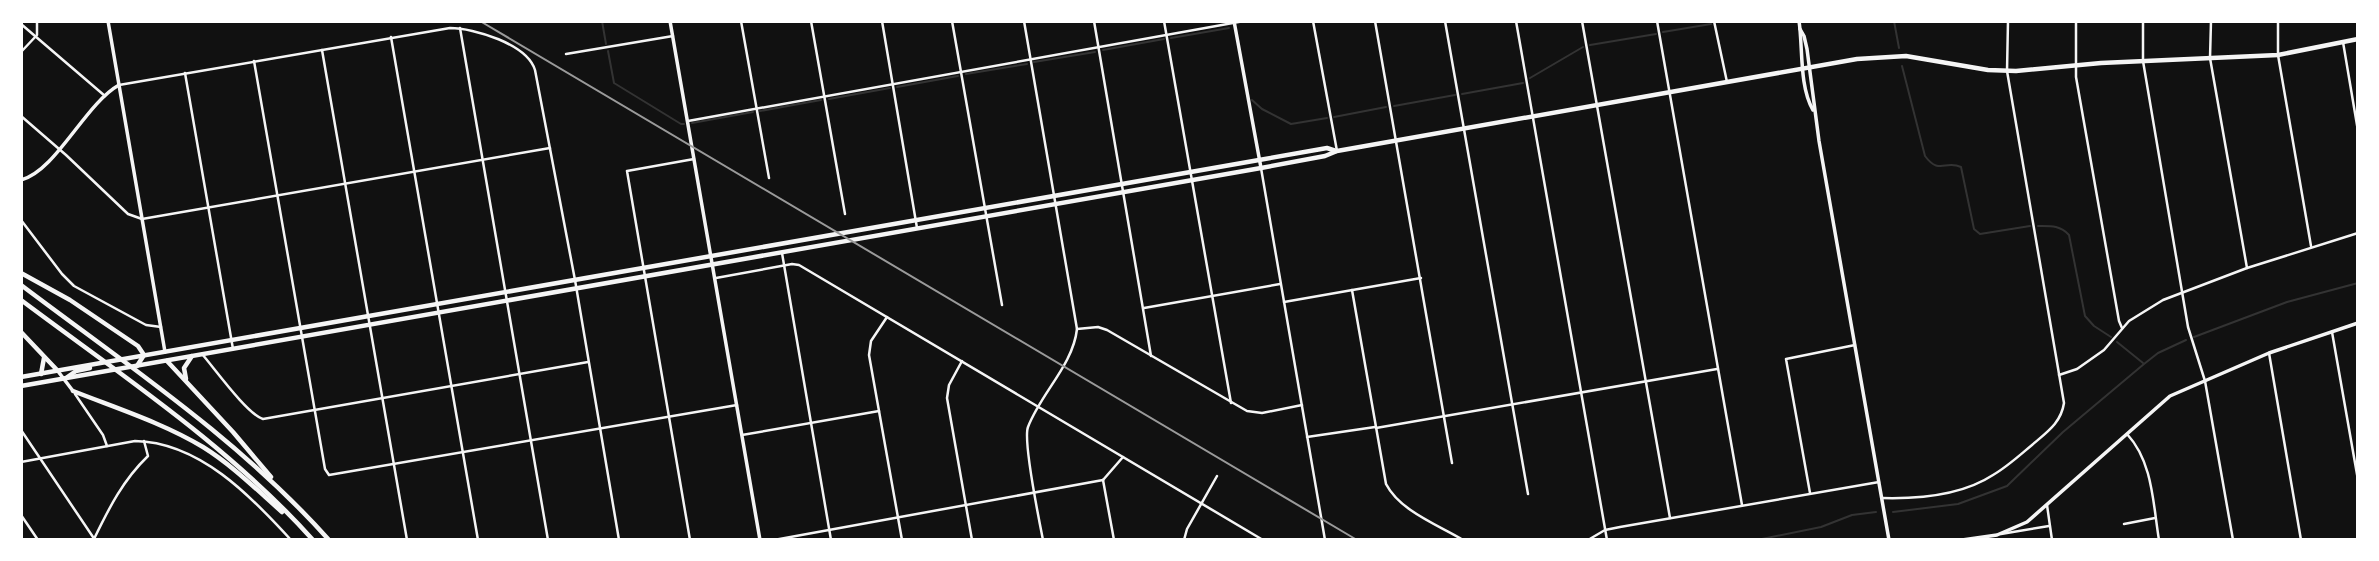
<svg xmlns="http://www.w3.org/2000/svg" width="2379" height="561" viewBox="0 0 2379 561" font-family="'Source Sans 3',sans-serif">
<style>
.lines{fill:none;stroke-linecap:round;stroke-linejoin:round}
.stream{stroke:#333;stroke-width:2}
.minor{stroke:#f5f5f5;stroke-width:2.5}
.tertiary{stroke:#f5f5f5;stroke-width:3.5}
.secondary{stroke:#f5f5f5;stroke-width:3.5}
.primary{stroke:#f5f5f5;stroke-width:4.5}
.motorway{stroke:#f5f5f5;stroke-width:4.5}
.rail{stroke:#9a9a9a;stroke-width:2}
</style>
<rect width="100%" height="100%" fill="#111"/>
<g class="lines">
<g class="stream">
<path d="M602 21 606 44"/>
<path d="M1894 21 1899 48"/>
<path d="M1719 22 1724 21"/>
<path d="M1663 32 1711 24"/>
<path d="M1171 38 1229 28"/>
<path d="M1590 45 1656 34"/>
<path d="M1103 50 1164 39"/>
<path d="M608 51 614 83 681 124H684"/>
<path d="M1034 62 1095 52"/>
<path d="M1902 66 1925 156C1939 175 1945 160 1961 167L1974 229 1980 234 2030 226"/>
<path d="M966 74 1027 64"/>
<path d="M1530 78 1583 47"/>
<path d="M897 87 958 76"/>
<path d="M1462 94 1523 83"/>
<path d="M829 99 890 88"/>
<path d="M1252 100 1262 109 1291 124 1327 118"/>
<path d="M1394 106 1455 95"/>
<path d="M760 111 821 100"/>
<path d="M1334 117 1386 107"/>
<path d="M692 123 753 112"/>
<path d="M2038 226C2050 226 2060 225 2069 235L2085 316 2094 326 2111 337"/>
<path d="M2194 337 2287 302 2358 283"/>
<path d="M2117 342 2143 363"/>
<path d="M1893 512 1958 504 2007 486 2063 432 2144 364 2158 353 2186 340"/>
<path d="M1757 540 1821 527 1852 515 1876 512"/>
</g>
<g class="minor">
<path d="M741 21 769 178"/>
<path d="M811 21 845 214"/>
<path d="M882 21 917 228"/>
<path d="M952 21 1002 305"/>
<path d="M1024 21 1077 329C1073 365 1041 393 1028 427 1023 440 1039 520 1043 540"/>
<path d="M1094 21 1151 356"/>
<path d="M1164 21 1231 403"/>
<path d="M1313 21 1337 151"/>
<path d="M1375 21 1452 463"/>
<path d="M1445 21 1528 494"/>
<path d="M1516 21 1607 540"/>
<path d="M1582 21 1670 518"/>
<path d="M1657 21 1742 505"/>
<path d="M1714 21 1727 82"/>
<path d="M2076 21V77L2119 321 2122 328"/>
<path d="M2143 21V61L2188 327 2205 381 2233 540"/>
<path d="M2211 21 2210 58 2247 268"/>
<path d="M2278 21V55L2311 246"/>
<path d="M21 24 105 96"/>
<path d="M460 28 548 540"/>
<path d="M391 37 478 540"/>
<path d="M2343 42 2358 131"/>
<path d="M322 50 407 540"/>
<path d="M21 52 37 35V21"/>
<path d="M566 54 673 36"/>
<path d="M254 61 325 469 329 475 737 405"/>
<path d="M185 73 233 349"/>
<path d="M119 85 450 28C474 28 527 44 535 70L575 280 619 540"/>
<path d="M21 116 66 155 128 214 142 219 550 148"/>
<path d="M688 121 1244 21"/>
<path d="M1261 168 1325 540"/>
<path d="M21 220 62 274 74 286 146 325 161 327"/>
<path d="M782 253 831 540"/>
<path d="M716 278 792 264 799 265 1263 540"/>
<path d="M1352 290 1386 484C1400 511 1438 525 1463 540"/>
<path d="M1284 302 1421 278"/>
<path d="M1144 308 1280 284"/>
<path d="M887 317 871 341 869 355 902 540"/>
<path d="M1077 329 1098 327 1107 330 1247 411 1262 413 1302 405"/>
<path d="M2332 332 2358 480"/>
<path d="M2269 353 2301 540"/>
<path d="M202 354C215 369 247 414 263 419L588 362"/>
<path d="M962 361 949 385 947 398 972 540"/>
<path d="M2059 375 2077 369 2104 350 2129 321 2163 300 2247 268 2358 233"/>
<path d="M75 394 103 435 107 446"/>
<path d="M1376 428 1717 369"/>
<path d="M21 430 95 540"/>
<path d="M2127 434C2153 462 2153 504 2159 540"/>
<path d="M742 435 879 411"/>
<path d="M1307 437 1375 427"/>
<path d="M21 462 135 441C199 442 251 496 291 540"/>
<path d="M1103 480 1114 540"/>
<path d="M1103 480 1123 457"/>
<path d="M1810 493 1786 359 1855 345"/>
<path d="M1882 498C1919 499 1961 496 1993 475 2007 467 2020 455 2032 445 2047 432 2061 423 2064 403L2007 71 2008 21"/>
<path d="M2047 505 2052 540"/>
<path d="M21 515 38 540"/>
<path d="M2124 524 2155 518"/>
<path d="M2001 534 2049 526"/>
<path d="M94 539C109 508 123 480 148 456L144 441"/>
<path d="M690 540 627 171 694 159"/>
<path d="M774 540 1103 480"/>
<path d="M1184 540 1187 529 1217 476"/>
<path d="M1588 540 1605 530 1620 527 1879 482"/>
</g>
<g class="tertiary">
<path d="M108 21 165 352"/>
<path d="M670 21 760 540"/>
<path d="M1234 21 1261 168"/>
<path d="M21 180C56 171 85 104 119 85"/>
<path d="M1962 540 1997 535 2027 522 2170 396 2269 353 2358 323"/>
</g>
<g class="secondary">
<path d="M1799 21C1803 47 1799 86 1813 110"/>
<path d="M1800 29 1804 36 1807 49 1819 141 1889 540"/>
<path d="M57 370 73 391"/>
</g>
<g class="primary">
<path d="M21 377 1259 160 1327 148 1336 151"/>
<path d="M66 378 76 371 90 368"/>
<path d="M21 386 1261 168 1325 156 1337 151 1857 59 1906 56 1988 70 2016 71 2101 63 2278 55 2358 39"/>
</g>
<g class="motorway">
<path d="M21 273 70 300 138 346 144 355 137 366"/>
<path d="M21 285C127 365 240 440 329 540"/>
<path d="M21 300C121 375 229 446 313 540"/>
<path d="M21 332 57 370"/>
<path d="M167 361 233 432 271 477"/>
<path d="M41 374 44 358"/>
<path d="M186 379 184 368 192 356"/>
<path d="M73 391C116 408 163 423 203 447 232 465 257 490 282 512"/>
</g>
<path class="rail" d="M480 21 1357 540"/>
</g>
<rect width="2379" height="561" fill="none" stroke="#ffffff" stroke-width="46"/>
</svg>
